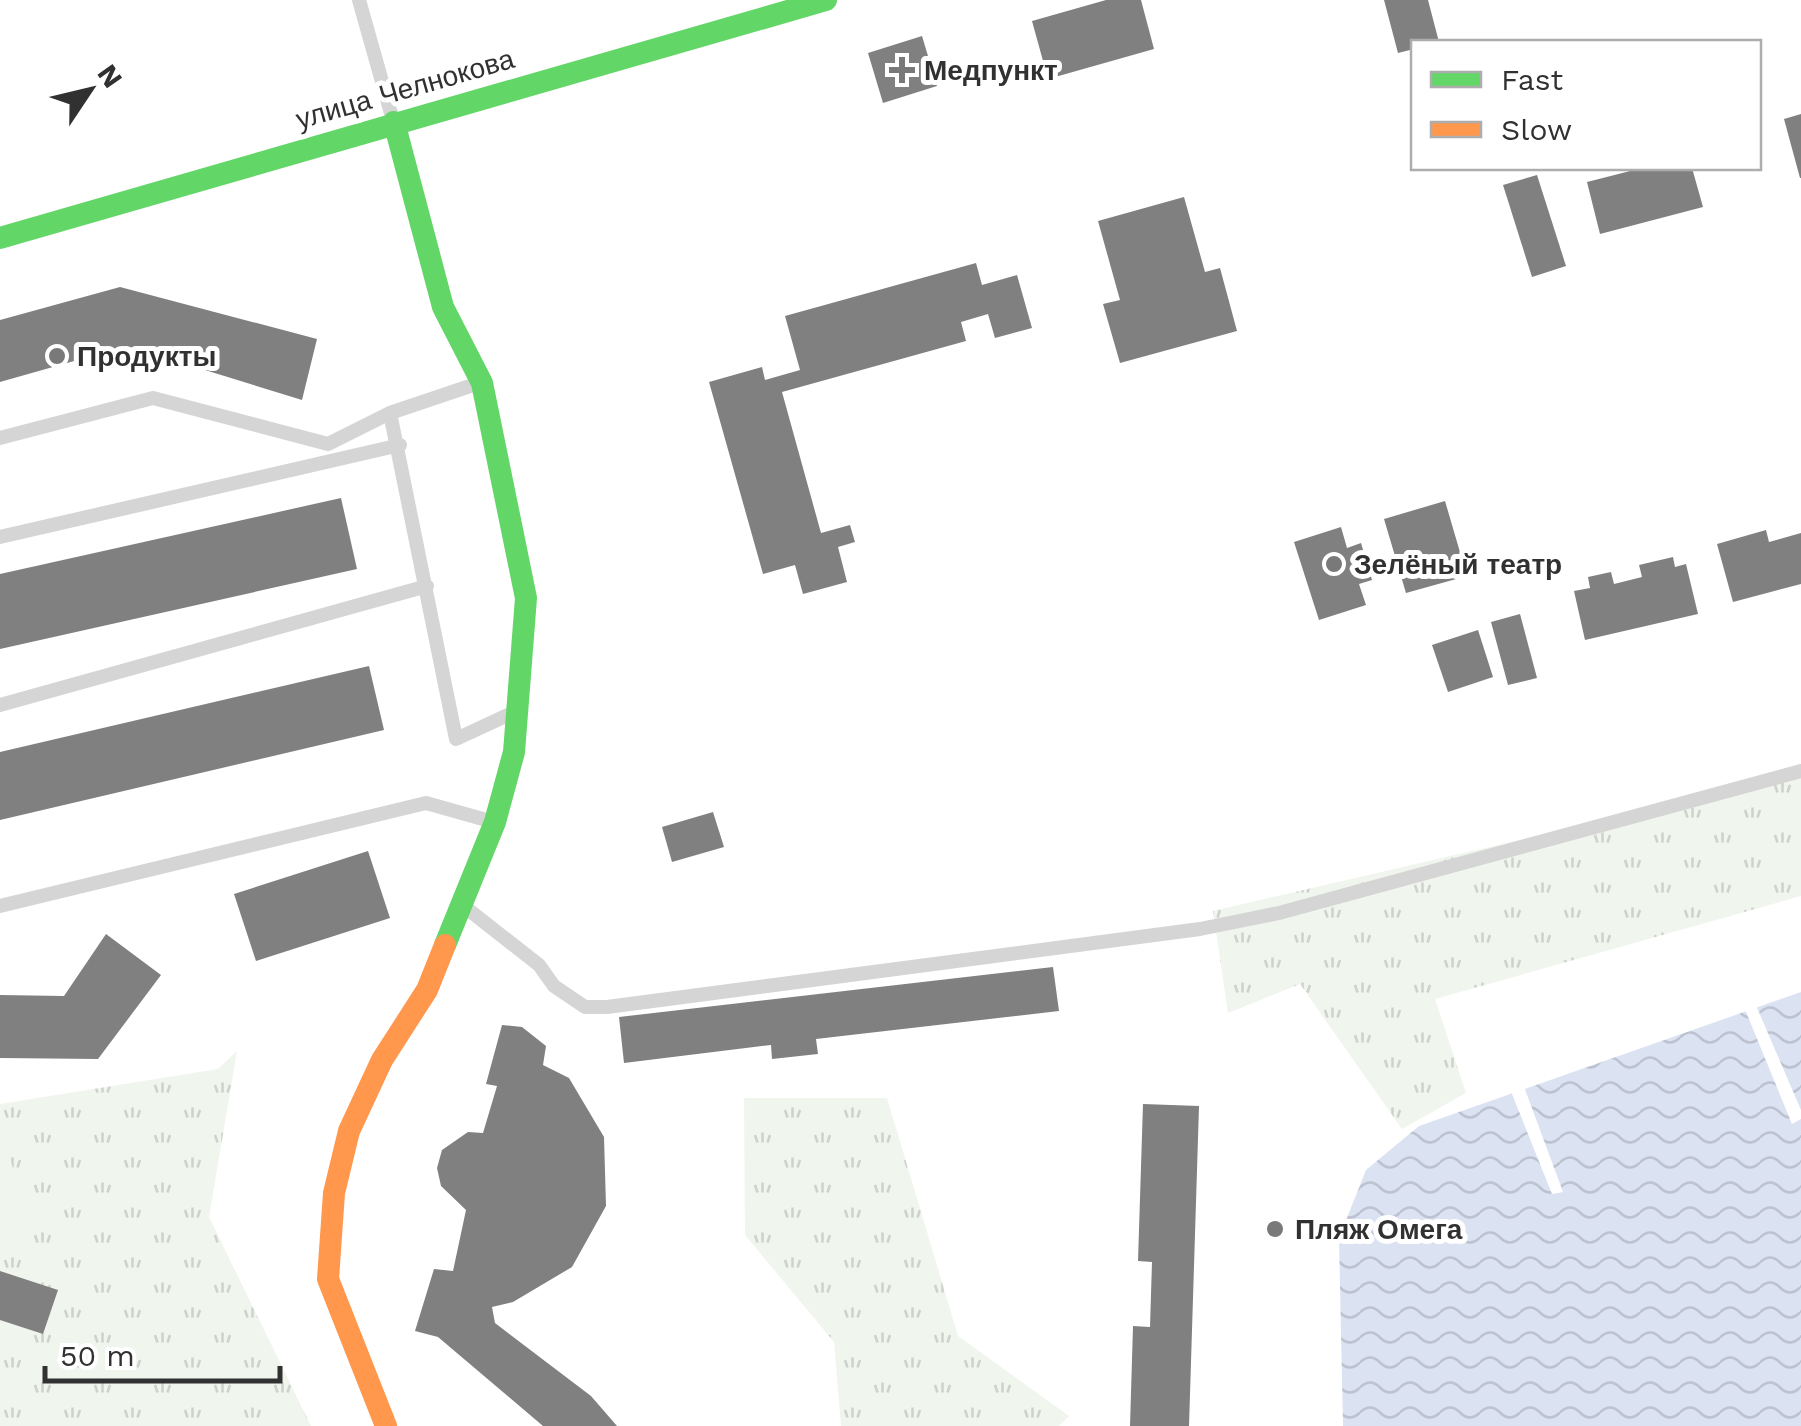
<svg xmlns="http://www.w3.org/2000/svg" width="1801" height="1426" viewBox="0 0 1801 1426" font-family="'Work Sans',sans-serif">
<style>
.grass{fill:url(#grass-tufts)}
.pitch{fill:#f0f5ed}
.water{fill:url(#water-waves)}
.pier{fill:#fff}
.building{fill:#808080}
.lines{fill:none;stroke-linecap:round;stroke-linejoin:round}
.lane{stroke:#d5d5d5;stroke-width:14}
.fast{stroke:#63d668;stroke-width:22}
.slow{stroke:#ff974d;stroke-width:22}
.poi-dot{fill:#797979;stroke:#fff;stroke-width:4}
.labels{text-anchor:middle;dominant-baseline:central;stroke-width:10;stroke-linejoin:round;paint-order:stroke}
.poi-label{font-size:28px;font-weight:bold;fill:#313131;stroke:#fff;text-anchor:start}
.street-label{font-size:28px;fill:#313131;stroke:#fff}
</style>
<defs>
<pattern id="grass-tufts" width="24" height="20" patternUnits="userSpaceOnUse" patternTransform="scale(2.5)"><rect width="24" height="20" fill="#f0f5ed"/><path d="M3 7l-1-3M5 7V3M7 7l1-3M15 17l-1-3M17 17v-4M19 17l1-3" fill="none" stroke="#ced2cc"/></pattern>
<pattern id="water-waves" width="16" height="10" patternUnits="userSpaceOnUse" patternTransform="scale(2.5)"><rect width="16" height="10" fill="#dbe2f2"/><path d="M0 5q4-4 8 0t8 0" fill="none" stroke="#bcc2d0"/></pattern>
</defs>
<rect width="100%" height="100%" fill="#fff"/>
<g class="grass">
<path d="M1801 770V896L1435 999 1466 1093 1402 1129 1300 984 1228 1013 1213 911 1718 794Z"/>
<path d="M237 1051 209 1217 311 1426H0V1104L218 1069Z"/>
<path d="M744 1098H887L958 1336 1069 1416 1059 1426H841L834 1342 745 1235Z"/>
</g>
<path class="pitch" d="M0 1133 36 1230 0 1243Z"/>
<path class="water" d="M1801 992V1426H1343L1339 1238 1366 1170 1419 1126Z"/>
<g class="pier">
<path d="M1755 1003 1801 1110V1119L1792 1124 1744 1007Z"/>
<path d="M1523 1084 1563 1192 1552 1194 1510 1089Z"/>
</g>
<g class="building">
<path d="M1106 0H1141L1154 49 1048 79 1032 21Z"/>
<path d="M1384 0H1428L1439 42H1414V49L1398 53Z"/>
<path d="M922 36 937 86 883 103 868 53Z"/>
<path d="M1801 114V178H1800L1784 119Z"/>
<path d="M1642 168H1692L1703 207 1600 234 1587 182Z"/>
<path d="M1537 175 1566 266 1532 277 1503 185Z"/>
<path d="M1184 197 1205 272 1220 268 1237 331 1120 363 1103 304 1120 300 1098 221Z"/>
<path d="M976 263 982 285 1017 275 1032 328 995 338 988 314 961 322 966 341 782 392 821 533 850 525 855 542 838 547 847 582 803 594 795 565 763 574 709 382 762 367 765 380 800 370 785 316Z"/>
<path d="M120 287 317 339 302 400 127 346 0 382V320Z"/>
<path d="M341 498 357 569 0 649V574Z"/>
<path d="M1445 501 1467 576 1406 593 1384 519Z"/>
<path d="M1341 527 1347 548 1361 543 1372 580 1359 584 1366 605 1319 620 1294 542Z"/>
<path d="M1766 530 1769 542 1801 533V584L1733 602 1717 544Z"/>
<path d="M1673 557 1675 567 1686 564 1698 614 1585 640 1574 591 1590 588 1588 577 1611 572 1614 584 1642 577 1639 565Z"/>
<path d="M1520 614 1537 678 1508 685 1491 622Z"/>
<path d="M1478 630 1493 677 1448 692 1432 645Z"/>
<path d="M369 666 384 730 0 820V752Z"/>
<path d="M713 812 724 847 672 862 662 827Z"/>
<path d="M368 851 390 918 256 961 234 894Z"/>
<path d="M106 934 161 975 98 1059 0 1058V995L64 996Z"/>
<path d="M1053 967 1059 1011 816 1039 818 1054 772 1059 771 1045 624 1063 619 1017Z"/>
<path d="M502 1025 522 1027 546 1046 543 1065 569 1078 604 1137 606 1206 572 1267 513 1302 492 1307 495 1323 591 1396 617 1426H543L438 1337 415 1331 434 1269 453 1271 466 1210 441 1186 437 1168 442 1150 468 1132 483 1133 497 1086 486 1084Z"/>
<path d="M1143 1104 1199 1106 1189 1426H1130L1133 1326 1150 1327 1152 1262 1138 1261Z"/>
<path d="M0 1271 58 1290 43 1334 0 1320Z"/>
</g>
<g class="lines">
<g class="lane">
<path d="M359 0 392 117"/>
<path d="M390 413 456 739 512 713"/>
<path d="M0 438 153 398 328 444 390 413 476 384"/>
<path d="M0 537 400 445"/>
<path d="M0 705 427 586"/>
<path d="M0 906 426 803 490 821"/>
<path d="M465 907 539 965 554 986 585 1007H607L1200 929 1279 913 1801 771"/>
</g>
<g class="fast">
<path d="M394 122 443 307 482 383 526 598 514 752 495 822 445 945"/>
<path d="M0 238 826 0"/>
</g>
<path class="slow" d="M386 1426 328 1279 334 1193 349 1131 382 1060 427 990 445 945"/>
</g>
<g class="poi-dot">
<path d="M897 55h10v10h10v10h-10v10h-10v-10h-10v-10h10z"/>
<circle cx="57" cy="356" r="10"/>
<circle cx="1334" cy="564" r="10"/>
<circle cx="1275" cy="1229" r="10"/>
</g>
<g class="labels">
<g class="poi-label">
<text x="924" y="70">Медпункт</text>
<text x="77" y="356">Продукты</text>
<text x="1354" y="564">Зелёный театр</text>
<text x="1295" y="1229">Пляж Омега</text>
</g>
<g class="street-label">
<text transform="translate(405 89) rotate(-16)">улица Челнокова</text>
</g>
</g>
<rect x="1411" y="40" width="350" height="130" fill="#ffffff" stroke="#adadad" stroke-width="2.5"/>
<rect x="1431" y="72" width="50" height="15" fill="#63d668" stroke="#adadad" stroke-width="2.5"/>
<text x="1501" y="90" font-size="30" fill="#313131">Fast</text>
<rect x="1431" y="122" width="50" height="15" fill="#ff974d" stroke="#adadad" stroke-width="2.5"/>
<text x="1501" y="140" font-size="30" fill="#313131">Slow</text>
<g transform="translate(90 90) rotate(55)" stroke="#ffffff" stroke-width="8" paint-order="stroke">
<path d="M0-8L18 38L0 25L-18 38Z" fill="#313131"/>
<text y="-15" font-size="28" font-weight="bold" text-anchor="middle" fill="#313131">N</text>
</g>
<path d="M45 1366v15h235v-15" fill="none" stroke="#313131" stroke-width="5"/>
<text x="60" y="1366" font-size="30" fill="#313131" stroke="#ffffff" stroke-width="8" paint-order="stroke">50 m</text>
</svg>
